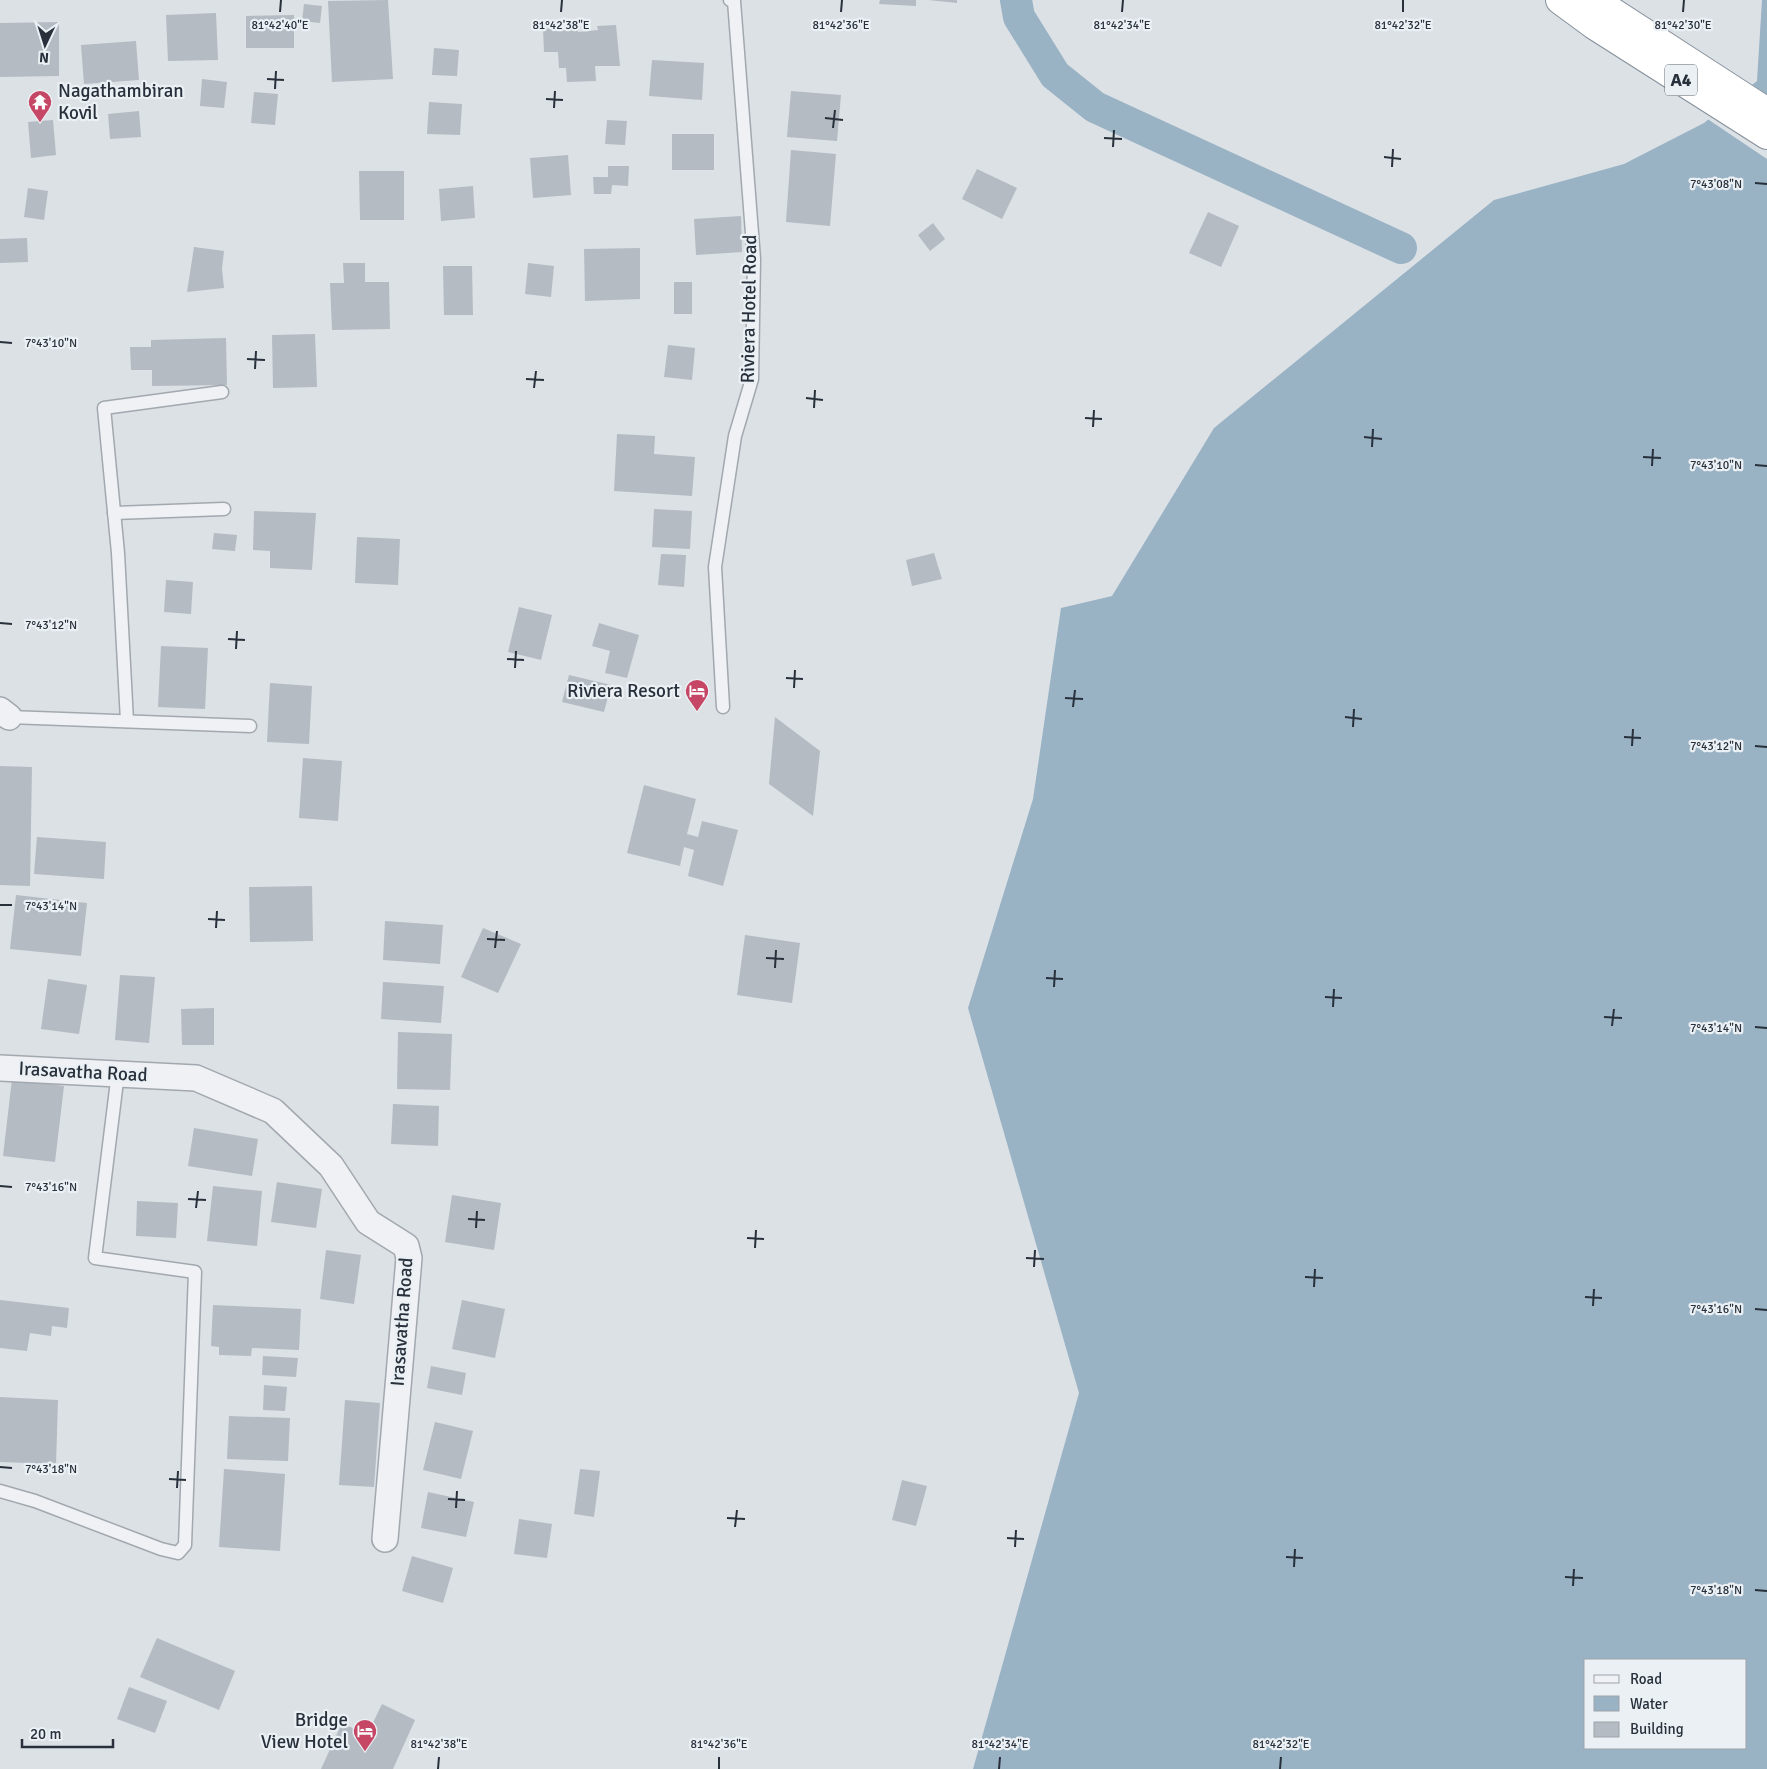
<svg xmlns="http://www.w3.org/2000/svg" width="1767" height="1769" viewBox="0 0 1767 1769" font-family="Signika,sans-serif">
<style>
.water{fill:#99b2c4;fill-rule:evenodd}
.pier{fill:#dce1e6}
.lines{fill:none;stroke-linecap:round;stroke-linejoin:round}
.canal{stroke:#99b2c4;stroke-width:32}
.building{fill:#b4bbc2}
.lane-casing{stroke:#a2a8af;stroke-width:15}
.street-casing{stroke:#a2a8af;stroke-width:28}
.highway-casing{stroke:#85909b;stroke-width:30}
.lane{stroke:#eff1f4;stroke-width:12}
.street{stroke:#eff1f4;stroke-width:25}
.highway{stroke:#fff;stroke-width:28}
.ticks{fill:none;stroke:#27303b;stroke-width:2}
.labels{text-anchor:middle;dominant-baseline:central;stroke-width:4.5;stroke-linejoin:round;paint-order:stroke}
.shield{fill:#ebf0f4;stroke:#626a72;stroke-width:1}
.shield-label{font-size:18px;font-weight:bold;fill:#27303b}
.poi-label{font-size:19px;fill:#27303b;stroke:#ebf0f4;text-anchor:end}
.street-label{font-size:19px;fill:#27303b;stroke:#ebf0f4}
.ticks-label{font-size:12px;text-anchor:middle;fill:#27303b;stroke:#ebf0f4;stroke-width:4.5;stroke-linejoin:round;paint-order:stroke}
</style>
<rect width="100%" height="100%" fill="#dce1e6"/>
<path class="water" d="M1762 0H1767V1769H973L1079 1393 968 1008 1033 799 1061 608 1112 596 1214 428 1494 200 1624 164 1704 123 1757 81ZM1586 1660H1746V1748H1586Z"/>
<path class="pier" d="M1750 83 1767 95V159L1706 118Z"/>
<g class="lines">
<path class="canal" d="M1016 0 1019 17 1055 75 1095 107 1401 248"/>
</g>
<g class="building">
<path d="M388 0 393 79 332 82 328 1Z"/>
<path d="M880 0H916V6L879 4Z"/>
<path d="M928 0H957V3Z"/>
<path d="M304 4 322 6 320 23 302 21Z"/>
<path d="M216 13 218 60 168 61 166 15Z"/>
<path d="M294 15V48H246V16Z"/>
<path d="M59 22V76L0 77V23Z"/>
<path d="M616 25 620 66H595L596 81 567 82 566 68H559L558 52H544L543 29 577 26 578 32 598 30 597 26Z"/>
<path d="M136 41 139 80 84 84 81 45Z"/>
<path d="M434 48 459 50 457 76 432 75Z"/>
<path d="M652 60 704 63 702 100 649 96Z"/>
<path d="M202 79 227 82 224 108 200 106Z"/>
<path d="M791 91 841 95 837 141 787 137Z"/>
<path d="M254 92 278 94 275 125 251 123Z"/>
<path d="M429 102 462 104 460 135 427 134Z"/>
<path d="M139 111 141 137 110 139 108 114Z"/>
<path d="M53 120 56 155 31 158 28 122Z"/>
<path d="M607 120 627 121 625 145 605 144Z"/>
<rect x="672" y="134" width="42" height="36"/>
<path d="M791 150 836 154 830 226 786 222Z"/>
<path d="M568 155 571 195 533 198 530 158Z"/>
<path d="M608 166H629L628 186 612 185 611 194H594L593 177H608Z"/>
<path d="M977 169 1017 188 1002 219 962 199Z"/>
<path d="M359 171H404V220H360Z"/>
<path d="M473 186 475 218 441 221 439 189Z"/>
<path d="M28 188 48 191 44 220 24 217Z"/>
<path d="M1208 212 1239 226 1221 267 1189 253Z"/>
<path d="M741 216 742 252 696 255 694 219Z"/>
<path d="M933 223 945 239 930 251 918 235Z"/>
<path d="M27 238 28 262 0 263V239Z"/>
<path d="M194 247 224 251 222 269 224 288 187 292Z"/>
<path d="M640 248V299L585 301 584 249Z"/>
<path d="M343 263H365V282H389L390 329 332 330 330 283H344Z"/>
<path d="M528 263 554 266 551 297 525 294Z"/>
<path d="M443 266H472L473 315H444Z"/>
<rect x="674" y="282" width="18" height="32"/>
<path d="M315 334 317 387 273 388 272 335Z"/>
<path d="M226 338 227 385 152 386V370H131L130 347H151V340Z"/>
<path d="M668 345 695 348 692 380 664 377Z"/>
<path d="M617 434 655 436 654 454 695 457 692 496 614 491Z"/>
<path d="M654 509 692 511 690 549 652 547Z"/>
<path d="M254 511 316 513 312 570 270 568V551L253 550Z"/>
<path d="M214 533 237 535 235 551 212 549Z"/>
<path d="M357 537 400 539 398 585 355 583Z"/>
<path d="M934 553 942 579 912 586 906 560Z"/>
<path d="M661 554 686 555 684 587 658 585Z"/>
<path d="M166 580 193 582 191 614 164 612Z"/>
<path d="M519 607 552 615 541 660 508 652Z"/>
<path d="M599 623 639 635 627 678 605 673 610 651 592 646Z"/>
<path d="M161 646 208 648 205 709 158 707Z"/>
<path d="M569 675 611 685 604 712 562 702Z"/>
<path d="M270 683 312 686 309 744 267 742Z"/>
<path d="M775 717 820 751 813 816 769 784Z"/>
<path d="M303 758 342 761 338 821 299 818Z"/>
<path d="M0 766 32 767 30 886 0 885Z"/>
<path d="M644 785 696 799 687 834 698 837 702 821 738 830 723 886 688 876 694 850 684 847 680 866 627 853Z"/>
<path d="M37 837 106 842 104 879 34 874Z"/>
<path d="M312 886 313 941 250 942 249 887Z"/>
<path d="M16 895 87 903 81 956 10 949Z"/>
<path d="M385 921 443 925 440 964 383 960Z"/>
<path d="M483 928 521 944 498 993 461 977Z"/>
<path d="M745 935 800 943 792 1003 737 995Z"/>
<path d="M120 975 155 977 149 1043 115 1040Z"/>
<path d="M48 979 87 985 79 1034 41 1029Z"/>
<path d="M383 982 444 986 441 1023 381 1019Z"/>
<path d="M214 1008V1045H182L181 1009Z"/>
<path d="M398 1032 452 1034 450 1090 397 1089Z"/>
<path d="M12 1079 64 1086 55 1162 3 1156Z"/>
<path d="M393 1104 439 1106 438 1146 391 1144Z"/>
<path d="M194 1128 258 1139 252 1176 188 1166Z"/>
<path d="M277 1182 322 1189 316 1228 271 1222Z"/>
<path d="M213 1186 262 1191 257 1246 207 1241Z"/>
<path d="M452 1195 501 1203 494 1250 445 1242Z"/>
<path d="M137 1201 178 1203 176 1238 136 1236Z"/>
<path d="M326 1250 361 1255 354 1304 320 1299Z"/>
<path d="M0 1300 69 1308 67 1328 52 1326 51 1336 30 1333 27 1351 0 1348Z"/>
<path d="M462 1300 505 1309 495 1358 452 1349Z"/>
<path d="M213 1305 301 1309 299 1350 252 1348 251 1356 219 1355V1347L211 1346Z"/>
<path d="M263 1356 298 1358 296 1377 262 1375Z"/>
<path d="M431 1366 466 1373 462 1395 427 1388Z"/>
<path d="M264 1385 287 1387 285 1411 263 1410Z"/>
<path d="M0 1397 58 1400 56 1464 0 1462Z"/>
<path d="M345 1400 380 1403 374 1487 339 1485Z"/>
<path d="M229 1416 290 1418 288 1461 227 1459Z"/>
<path d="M435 1422 473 1431 461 1479 423 1470Z"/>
<path d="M224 1469 285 1474 280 1551 219 1547Z"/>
<path d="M580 1469 600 1471 594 1517 574 1514Z"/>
<path d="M902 1480 927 1486 916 1526 892 1520Z"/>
<path d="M428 1492 474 1502 466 1537 421 1528Z"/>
<path d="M519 1519 552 1524 547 1558 514 1554Z"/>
<path d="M412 1556 453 1568 443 1603 402 1591Z"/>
<path d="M157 1638 235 1671 219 1710 140 1677Z"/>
<path d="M129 1687 167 1701 155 1733 117 1719Z"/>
<path d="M382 1704 415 1720 393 1769H321L342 1723 367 1735Z"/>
</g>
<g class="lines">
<g class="lane-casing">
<g id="lane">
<path d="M114 513 224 509"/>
<path d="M723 707 715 567 735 436 752 379 754 259 734 1 730 0"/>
<path d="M9 717 250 726"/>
<path d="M127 721 118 553 104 408 222 392"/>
<path d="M0 1491 35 1501 161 1549 178 1553 185 1545 195 1272 95 1258 118 1073"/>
</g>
</g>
<g class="street-casing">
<g id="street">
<path d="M0 710 9 717"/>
<path d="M0 1068 196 1078 273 1111 331 1166 368 1222 406 1246 409 1258 385 1539"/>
</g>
</g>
<g class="highway-casing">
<g id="highway">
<path d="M1560 0 1594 25 1767 135"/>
<path d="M1594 0 1767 112"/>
</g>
</g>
<use href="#lane" class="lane"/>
<use href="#street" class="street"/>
<use href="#highway" class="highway"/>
</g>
<path class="ticks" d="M280 12 281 0M561 12 562 0M841 12 842 0M1122 12 1123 0M1403 12V0M1683 12 1684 0M267 79 284 80M275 89 276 71M546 99 563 100M554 108 555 91M825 118 843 120M833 128 835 110M1104 138 1122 139M1113 147 1114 130M1384 157 1401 159M1392 167 1393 149M1755 183 1767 184M0 342 12 343M247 359 265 360M255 369 256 351M526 379 544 380M534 388 536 371M806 398 823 400M814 408 815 390M1085 418 1102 419M1093 427 1094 410M1364 437 1382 439M1372 447 1373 429M1643 457 1661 458M1755 465 1767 466M1652 466 1653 449M0 623 12 624M228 639 245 640M236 649 237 631M507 659 524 660M515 668 516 651M786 678 803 679M794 688 795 670M1065 698 1083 699M1073 707 1075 690M1345 717 1362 719M1353 727 1354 709M1624 737 1641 738M1632 746 1633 729M1755 746 1767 747M0 905H12M208 919 225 920M216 928 217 911M487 939 505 940M495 948 497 931M766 958 784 959M775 968 776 950M1046 978 1063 979M1054 987 1055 970M1325 997 1342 998M1333 1007 1334 989M1604 1017 1622 1018M1612 1026 1614 1009M1755 1027 1767 1028M0 1186 12 1187M188 1199 206 1200M196 1208 198 1191M468 1219 485 1220M476 1228 477 1211M747 1238 764 1239M755 1248 756 1230M1026 1258 1044 1259M1034 1267 1035 1250M1305 1277 1323 1278M1314 1287 1315 1269M1585 1297 1602 1298M1593 1306 1594 1289M1755 1309 1767 1310M0 1467 12 1468M169 1479 186 1480M177 1488 178 1471M448 1499 465 1500M456 1508 457 1491M727 1518 745 1519M735 1527 737 1510M1007 1538 1024 1539M1015 1547 1016 1530M1286 1557 1303 1558M1294 1567 1295 1549M1565 1577 1583 1578M1573 1586 1574 1569M1755 1590 1767 1591M438 1769 439 1757M719 1769V1757M999 1769 1000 1757M1280 1769 1281 1757"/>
<defs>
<g id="temple-pin" transform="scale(1.25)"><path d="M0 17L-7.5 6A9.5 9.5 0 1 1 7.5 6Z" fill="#c64665" stroke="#ebf0f4"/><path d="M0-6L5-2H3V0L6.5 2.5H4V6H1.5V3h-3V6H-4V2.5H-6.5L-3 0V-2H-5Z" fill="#fff"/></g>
<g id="hotel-pin" transform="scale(1.25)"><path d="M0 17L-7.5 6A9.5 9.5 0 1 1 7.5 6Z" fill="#c64665" stroke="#ebf0f4"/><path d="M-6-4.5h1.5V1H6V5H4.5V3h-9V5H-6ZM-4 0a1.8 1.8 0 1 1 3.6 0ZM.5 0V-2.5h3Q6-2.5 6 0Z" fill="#fff"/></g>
</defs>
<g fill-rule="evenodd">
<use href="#temple-pin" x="40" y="102"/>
<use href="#hotel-pin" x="697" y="691"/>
<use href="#hotel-pin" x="365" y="1731"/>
</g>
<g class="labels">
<rect class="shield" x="1665" y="64.5" width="32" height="31" rx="4"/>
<g class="shield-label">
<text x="1681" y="80">A4</text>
</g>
<g class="poi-label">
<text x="58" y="91" text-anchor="start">Nagathambiran<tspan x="58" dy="22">Kovil</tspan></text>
<text x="680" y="691">Riviera Resort</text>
<text x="348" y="1720">Bridge<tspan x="348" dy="22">View Hotel</tspan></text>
</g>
<g class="street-label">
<text transform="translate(749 309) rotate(-89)">Riviera Hotel Road</text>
<text transform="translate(83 1072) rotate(3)">Irasavatha Road</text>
<text transform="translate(402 1322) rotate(-86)">Irasavatha Road</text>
</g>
</g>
<g class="ticks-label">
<text x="280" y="29">81°42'40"E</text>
<text x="561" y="29">81°42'38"E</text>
<text x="841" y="29">81°42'36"E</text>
<text x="1122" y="29">81°42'34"E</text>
<text x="1403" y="29">81°42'32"E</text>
<text x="1683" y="29">81°42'30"E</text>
<text x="1716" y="188">7°43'08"N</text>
<text x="51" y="347">7°43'10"N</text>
<text x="1716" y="469">7°43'10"N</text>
<text x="51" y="629">7°43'12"N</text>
<text x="1716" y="750">7°43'12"N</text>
<text x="51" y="910">7°43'14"N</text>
<text x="1716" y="1032">7°43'14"N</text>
<text x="51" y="1191">7°43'16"N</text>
<text x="1716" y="1313">7°43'16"N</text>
<text x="51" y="1473">7°43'18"N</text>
<text x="1716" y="1594">7°43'18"N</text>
<text x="439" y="1748">81°42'38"E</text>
<text x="719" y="1748">81°42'36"E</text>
<text x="1000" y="1748">81°42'34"E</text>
<text x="1281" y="1748">81°42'32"E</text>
</g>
<rect x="1584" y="1659" width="162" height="90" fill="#ebf0f4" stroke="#9da3aa"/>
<rect x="1594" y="1675" width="25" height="8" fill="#eff1f4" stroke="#9da3aa"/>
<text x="1630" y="1684" font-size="15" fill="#27303b">Road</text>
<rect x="1594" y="1696" width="25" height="15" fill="#99b2c4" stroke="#9da3aa"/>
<text x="1630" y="1709" font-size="15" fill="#27303b">Water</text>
<rect x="1594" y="1722" width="25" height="15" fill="#b4bbc2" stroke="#9da3aa"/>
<text x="1630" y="1734" font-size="15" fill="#27303b">Building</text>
<g transform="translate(45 45) rotate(184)" stroke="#ebf0f4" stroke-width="4" paint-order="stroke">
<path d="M0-4L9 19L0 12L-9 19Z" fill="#27303b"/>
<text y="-8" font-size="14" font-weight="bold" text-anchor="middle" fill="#27303b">N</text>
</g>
<path d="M22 1739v8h91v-8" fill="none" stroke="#27303b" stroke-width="2.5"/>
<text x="30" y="1739" font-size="15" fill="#27303b" stroke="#ebf0f4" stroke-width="4" paint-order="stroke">20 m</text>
</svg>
